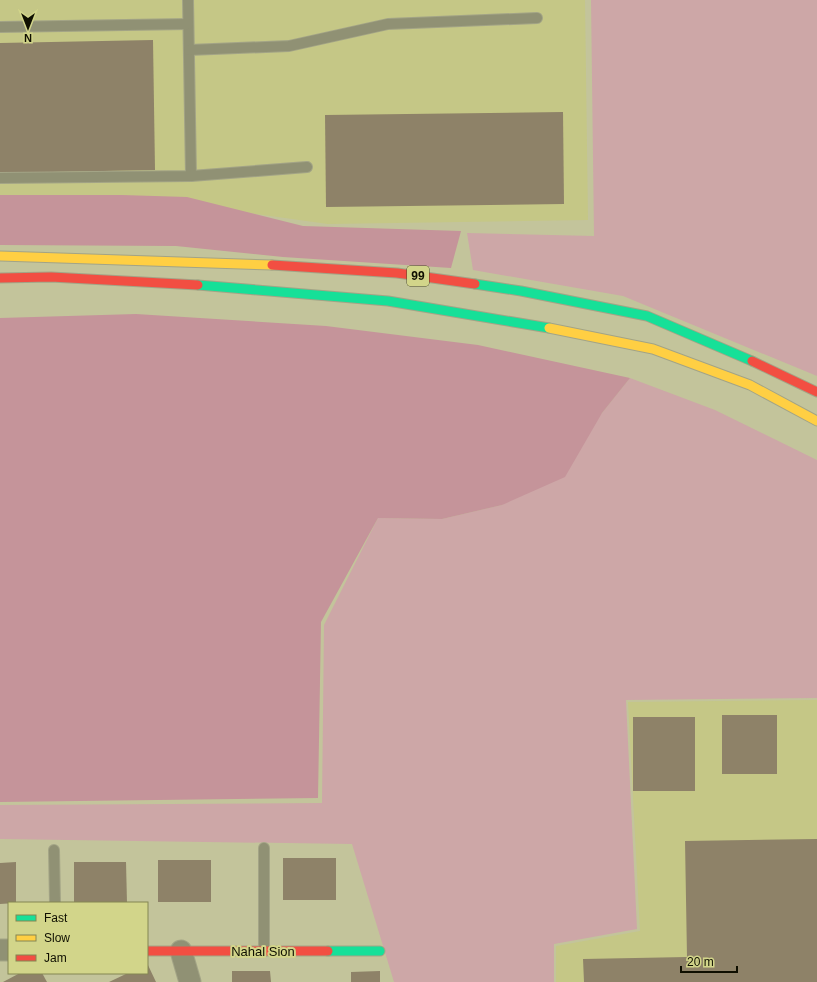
<svg xmlns="http://www.w3.org/2000/svg" width="817" height="982" viewBox="0 0 817 982" font-family="Arial,sans-serif">
<style>
.built{fill:#c5c786}
.green{fill:#cda7a7}
.forest{fill:#c5949a}
.building{fill:#8e8268}
.lines{fill:none;stroke-linecap:round;stroke-linejoin:round}
.lane-casing{stroke:#a3a486;stroke-width:12}
.street-casing{stroke:#a3a486;stroke-width:23}
.fast-casing{stroke:#a3a486;stroke-width:11}
.slow-casing{stroke:#a3a486;stroke-width:11}
.jam-casing{stroke:#a3a486;stroke-width:11}
.lane{stroke:#909174;stroke-width:10}
.street{stroke:#909174;stroke-width:21}
.fast{stroke:#16e098;stroke-width:9}
.slow{stroke:#ffcf43;stroke-width:9}
.jam{stroke:#f24e42;stroke-width:9}
.labels{text-anchor:middle;dominant-baseline:central;stroke-width:4;stroke-linejoin:round;paint-order:stroke}
.shield{fill:#d2d58a;stroke:#4a4a29;stroke-width:1}
.shield-label{font-size:12px;font-weight:bold;fill:#0f0f00}
.street-label{font-size:13px;fill:#0f0f00;stroke:#d2d58a}
</style>
<rect width="100%" height="100%" fill="#c3c49b"/>
<g class="built">
<path d="M0 0H585L588 220 328 224 198 206 0 203Z"/>
<path d="M817 700V982H556V946L640 931 628 702Z"/>
</g>
<g class="green">
<path d="M591 0H817V376L623 296 473 270 467 233 594 236Z"/>
<path d="M630 378 715 410 817 460V698L626 700 637 929 554 944V982H394L352 844 0 839V805L322 803 324 625 378 518 442 519 502 505 602 413Z"/>
</g>
<g class="forest">
<path d="M0 195H122L187 197 303 226 461 231 451 268 283 257 176 246 0 245Z"/>
<path d="M136 314 326 326 478 345 630 378 602 413 565 477 502 505 442 519 378 518 321 622 318 798 0 802V318Z"/>
</g>
<g class="building">
<path d="M153 40 155 170 0 173V43Z"/>
<path d="M563 112 564 204 326 207 325 115Z"/>
<rect x="722" y="715" width="55" height="59"/>
<rect x="633" y="717" width="62" height="74"/>
<path d="M817 839V982H584L583 959 687 957 685 841Z"/>
<rect x="283" y="858" width="53" height="42"/>
<rect x="158" y="860" width="53" height="42"/>
<path d="M16 862V903L0 904V863Z"/>
<path d="M74 862H126L127 903H74Z"/>
<path d="M147 963 156 982H109L128 973H147Z"/>
<path d="M232 971H270L271 982H232Z"/>
<path d="M380 971V982H351V972Z"/>
<path d="M20 973H42L47 982H3Z"/>
</g>
<g class="lines">
<g class="lane-casing">
<g id="lane">
<path d="M188 0 191 176"/>
<path d="M0 27 188 24"/>
<path d="M189 50 289 46 388 24 537 18"/>
<path d="M0 178 191 176 307 167"/>
<path d="M264 848V951"/>
<path d="M54 850 55 903"/>
</g>
</g>
<g class="street-casing">
<g id="street">
<path d="M0 950H9"/>
<path d="M181 951 190 982"/>
</g>
</g>
<g class="fast-casing">
<g id="fast">
<path d="M475 284 521 291 647 316 752 361"/>
<path d="M198 285 388 301 549 328"/>
<path d="M328 951H380"/>
</g>
</g>
<g class="slow-casing">
<g id="slow">
<path d="M0 256 272 265"/>
<path d="M549 328 653 349 750 385 817 421"/>
</g>
</g>
<g class="jam-casing">
<g id="jam">
<path d="M272 265 397 273 475 284"/>
<path d="M0 278 51 277 198 285"/>
<path d="M752 361 817 392"/>
<path d="M147 951H328"/>
</g>
</g>
<use href="#lane" class="lane"/>
<use href="#street" class="street"/>
<use href="#fast" class="fast"/>
<use href="#slow" class="slow"/>
<use href="#jam" class="jam"/>
</g>
<g class="labels">
<rect class="shield" x="407" y="266" width="22" height="20" rx="3"/>
<g class="shield-label">
<text x="418" y="276">99</text>
</g>
<g class="street-label">
<text x="263" y="951">Nahal Sion</text>
</g>
</g>
<rect x="8" y="902" width="140" height="72" fill="#d2d58a" stroke="#848653"/>
<rect x="16" y="915" width="20" height="6" fill="#16e098" stroke="#848653"/>
<text x="44" y="922" font-size="12" fill="#0f0f00">Fast</text>
<rect x="16" y="935" width="20" height="6" fill="#ffcf43" stroke="#848653"/>
<text x="44" y="942" font-size="12" fill="#0f0f00">Slow</text>
<rect x="16" y="955" width="20" height="6" fill="#f24e42" stroke="#848653"/>
<text x="44" y="962" font-size="12" fill="#0f0f00">Jam</text>
<g transform="translate(28 28) rotate(180)" stroke="#d2d58a" stroke-width="3" paint-order="stroke">
<path d="M0-3L7 15L0 10L-7 15Z" fill="#0f0f00"/>
<text y="-6" font-size="11" font-weight="bold" text-anchor="middle" fill="#0f0f00">N</text>
</g>
<path d="M681 966v6h56v-6" fill="none" stroke="#0f0f00" stroke-width="2"/>
<text x="687" y="966" font-size="12" fill="#0f0f00" stroke="#d2d58a" stroke-width="3" paint-order="stroke">20 m</text>
</svg>
